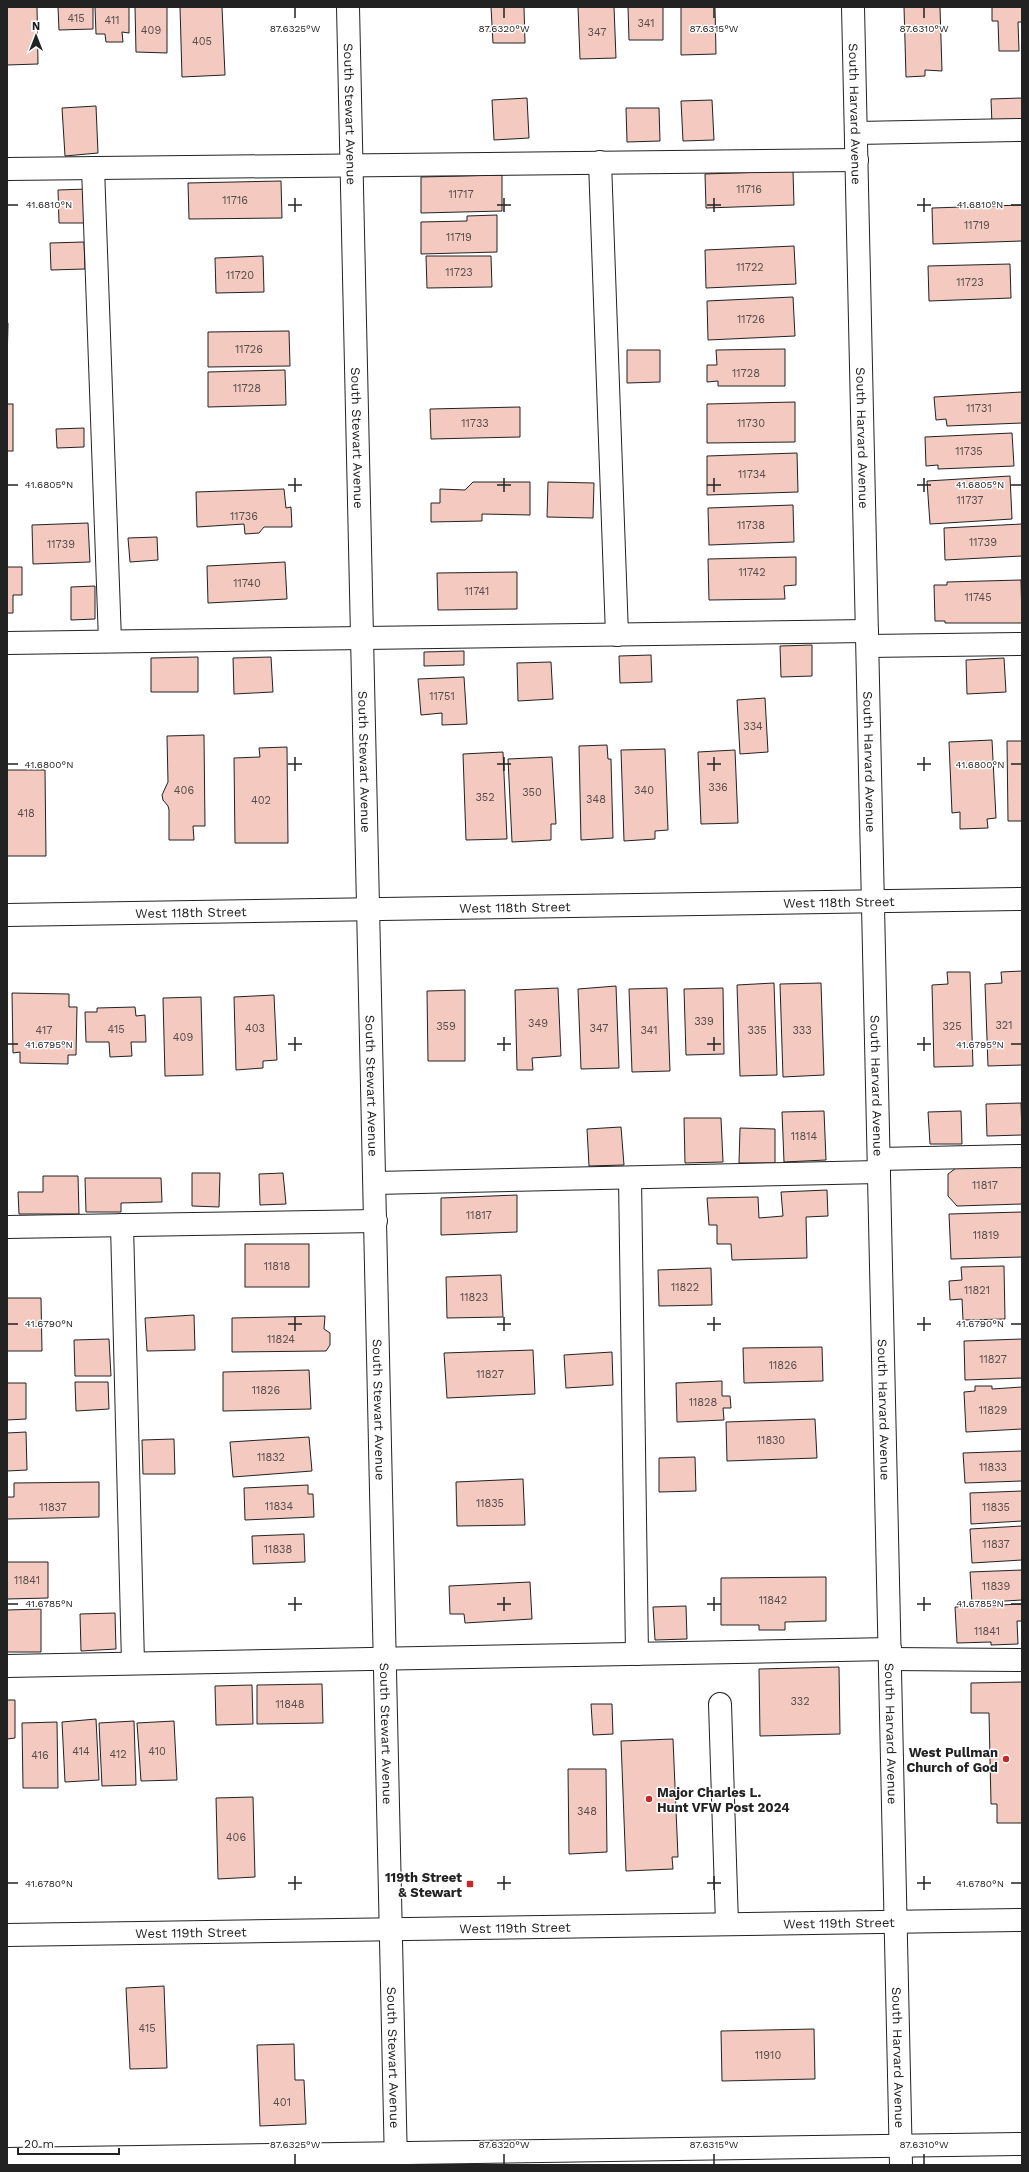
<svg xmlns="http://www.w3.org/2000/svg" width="1029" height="2172" viewBox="0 0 1029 2172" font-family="'Work Sans',sans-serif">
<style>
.building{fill:#f3c9c0;stroke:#222}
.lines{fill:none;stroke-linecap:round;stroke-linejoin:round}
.minor-casing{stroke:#222;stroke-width:24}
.minor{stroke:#fff;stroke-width:22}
.ticks{fill:none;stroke:#222;stroke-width:1.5}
.poi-dot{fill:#c62828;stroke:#fff;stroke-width:1.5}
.labels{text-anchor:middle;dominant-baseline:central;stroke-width:3;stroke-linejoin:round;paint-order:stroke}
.number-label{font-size:11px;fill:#564c4a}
.street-label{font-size:13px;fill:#222;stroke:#fff}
.poi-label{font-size:13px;font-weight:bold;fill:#222;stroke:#fff;text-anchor:end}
.ticks-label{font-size:10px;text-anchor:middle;fill:#222;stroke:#fff;stroke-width:3;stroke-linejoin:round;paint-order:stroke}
</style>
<rect width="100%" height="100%" fill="#fff"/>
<g class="building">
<path d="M7 7H37L38 64 7 65Z"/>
<path d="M58 7H93V29L59 30Z"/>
<path d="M95 7H129V33L122 32 123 42H106L105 34H96Z"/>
<path d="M135 7H167V53L136 52Z"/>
<path d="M180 7H222L225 75 182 77Z"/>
<path d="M491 7H524L525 43H493Z"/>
<path d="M578 7H614L616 58 580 59Z"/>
<path d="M628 7H663V40H629Z"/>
<path d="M681 7H715L716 54 681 55Z"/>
<path d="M904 7H940L942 71 925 70V76L906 77Z"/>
<path d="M992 7H1022V22H1018L1019 51H999L998 21H992Z"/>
<path d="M527 98 529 138 494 140 492 100Z"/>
<path d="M1022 98V125H992L991 99Z"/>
<path d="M712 100 714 140 683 141 681 101Z"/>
<path d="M96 106 98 153 65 156 62 108Z"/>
<path d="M626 108H659L660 141 627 142Z"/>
<path d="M793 171 794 205 706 208 705 174Z"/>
<path d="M502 175V211L421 213V177Z"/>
<path d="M281 181 282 218 189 219 188 183Z"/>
<path d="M87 189V223H59L58 190Z"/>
<path d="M1022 205V241L933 244 932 208Z"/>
<path d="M497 215V252L421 254V222L467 221V216Z"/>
<path d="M84 242 85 269 51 270 50 243Z"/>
<path d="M794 246 796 284 706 288 705 250Z"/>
<path d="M263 256 264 292 216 293 215 258Z"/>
<path d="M426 256H491L492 287 427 288Z"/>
<path d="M1010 264 1011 298 929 301 928 266Z"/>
<path d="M793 297 795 336 708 340 707 301Z"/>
<path d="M7 323H8L7 364Z"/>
<path d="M289 331 290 366 208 367V332Z"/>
<path d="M785 349V386H718V381L707 382V365H717L716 350Z"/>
<path d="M627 350H660V382L627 383Z"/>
<path d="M285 370 286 405 208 407V372Z"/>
<path d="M1022 392V423L947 426 946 419 936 420 934 397Z"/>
<path d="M795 402V442L707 443V404Z"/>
<rect x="7" y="404" width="6" height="47"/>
<path d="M520 407V437L431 439 430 409Z"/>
<path d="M84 428V447L57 448 56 429Z"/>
<path d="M1012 433 1014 466 938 469V465L926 466 925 437Z"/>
<path d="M797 453 798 492 707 495V456Z"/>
<path d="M1010 476 1012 519 930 524 927 481Z"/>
<path d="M473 482H530V515L482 514V521L431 522V503H440V489L465 490Z"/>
<path d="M548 482 594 483 593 518 547 517Z"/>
<path d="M284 489 286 508 291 507 292 527H264L259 533 245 534 244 524 197 527 196 492Z"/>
<path d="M793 505 794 542 709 545 708 508Z"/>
<path d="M88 523 90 562 33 564 32 525Z"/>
<path d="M1022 524V556L945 560 944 528Z"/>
<path d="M157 537 158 560 130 562 128 538Z"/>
<path d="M796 557V585L784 586 785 599 709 600 708 559Z"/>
<path d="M285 562 287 599 208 603 207 566Z"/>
<path d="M7 567H22V595H13V613H7Z"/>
<path d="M517 572V609L438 610 437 573Z"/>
<path d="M1021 580 1022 623H945V621H935L934 585H947V582Z"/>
<path d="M95 586V619L71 620V587Z"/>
<path d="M812 645V676L781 677 780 646Z"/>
<path d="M464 651V665L424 666V652Z"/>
<path d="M651 655 652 682 620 683 619 656Z"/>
<path d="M198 657V692H151V658Z"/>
<path d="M271 657 273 692 234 694 233 658Z"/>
<path d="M1004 658 1006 692 967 694 966 660Z"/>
<path d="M551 662 553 699 518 701 517 663Z"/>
<path d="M464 677 467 724 442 725V713L421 715 418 679Z"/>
<path d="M765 698 768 752 740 754 737 700Z"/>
<path d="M204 735 205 826H193L194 840H169V810L168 806 163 800 162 795 168 782 167 736Z"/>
<path d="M992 740 996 818 987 819 988 828 960 829V812L952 813 949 742Z"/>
<path d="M1007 741H1022V821H1008Z"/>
<path d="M607 745 608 759H611L613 838 581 840 579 746Z"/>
<path d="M287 747 288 843H235L234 758 260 757 259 748Z"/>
<path d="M665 749 668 830 655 831V839L624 841 621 750Z"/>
<path d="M735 750 738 823 701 824 698 752Z"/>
<path d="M503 752 507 839 466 840 463 754Z"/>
<path d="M552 757 556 824H551V840L512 842 508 759Z"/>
<path d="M7 770H45L46 856H7Z"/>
<path d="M1022 971V1065L988 1066 985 984 1002 983 1001 972Z"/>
<path d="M947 972H970L973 1066 934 1067 932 985 948 984Z"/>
<path d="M774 983 777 1075 740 1076 737 985Z"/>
<path d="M821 983 824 1075 783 1077 780 984Z"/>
<path d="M616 986 619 1068 581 1069 578 989Z"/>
<path d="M558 988 561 1056 532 1058 533 1070H517L515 990Z"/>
<path d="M667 988 670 1071 632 1072 629 989Z"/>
<path d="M723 988 724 1054 686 1055 684 989Z"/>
<path d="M465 990V1061H428L427 991Z"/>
<path d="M12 993 69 994V1007H77L76 1055H68V1064L20 1063V1052L13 1053Z"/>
<path d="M274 995 277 1060 263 1061V1068L236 1070 234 997Z"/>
<path d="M201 997 203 1075 165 1076 163 998Z"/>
<path d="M135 1007 136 1016 145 1015 146 1042H131L132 1056 110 1057 109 1042H86L85 1012H97V1008Z"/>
<path d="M1021 1103 1022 1135 987 1136 986 1104Z"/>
<path d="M824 1111 826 1160 784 1162 782 1112Z"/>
<path d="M961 1111 962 1144H930L928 1112Z"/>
<path d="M684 1118H721L723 1162 685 1163Z"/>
<path d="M621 1127 624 1165 589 1166 587 1129Z"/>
<path d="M740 1128 775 1129V1163H739Z"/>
<path d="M1022 1167V1204L957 1206 948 1196V1174L956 1168Z"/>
<path d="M192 1173H220L219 1207 192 1206Z"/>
<path d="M283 1173 286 1204 260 1205 259 1174Z"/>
<path d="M43 1176H78L79 1214H19L18 1192H43Z"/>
<path d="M85 1178H161L162 1202 121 1203V1212H86Z"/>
<path d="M827 1190 828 1216 806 1217 807 1258 732 1260 731 1244H717V1225H709L707 1198 758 1197 759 1218 783 1216 781 1192Z"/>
<path d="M517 1195V1232L441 1235V1198Z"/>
<path d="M1022 1212V1257L951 1259 949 1214Z"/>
<rect x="245" y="1244" width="64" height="43"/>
<path d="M1004 1266 1005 1319 963 1320 962 1299 950 1300 949 1281 962 1280 961 1267Z"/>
<path d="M711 1268 712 1305 659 1306 658 1270Z"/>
<path d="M501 1275 503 1317 447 1318 446 1277Z"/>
<path d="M7 1298H41L42 1351H7Z"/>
<path d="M194 1315 195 1350 147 1351 145 1318Z"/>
<path d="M325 1316 324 1329 330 1333V1345L326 1351 232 1352V1318Z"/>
<path d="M109 1339 111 1376H75L74 1340Z"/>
<path d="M1022 1339V1378L965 1380 964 1341Z"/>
<path d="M822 1347 823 1381 744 1383 743 1348Z"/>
<path d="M533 1350 535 1394 447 1398 444 1353Z"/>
<path d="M612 1352 613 1385 566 1388 564 1355Z"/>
<path d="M309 1370 311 1409 223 1411V1372Z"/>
<path d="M722 1381V1396H730L731 1408H723L724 1420 677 1422 676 1383Z"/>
<path d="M75 1382H108L109 1409 76 1411Z"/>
<path d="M7 1383H26V1419L7 1420Z"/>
<path d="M975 1386H992V1389L1022 1387V1429L966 1432 964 1392 975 1391Z"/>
<path d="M815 1419 817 1458 727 1461 726 1422Z"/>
<path d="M26 1432 27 1470 7 1471V1433Z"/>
<path d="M309 1437 312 1471 233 1477 230 1442Z"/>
<path d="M174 1439 175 1474H143L142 1440Z"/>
<path d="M1022 1451V1481L965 1483 963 1453Z"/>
<path d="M695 1457 696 1491 659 1492V1458Z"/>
<path d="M523 1479 525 1525 457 1526 456 1482Z"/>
<path d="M99 1482V1517L7 1519V1497H14V1483Z"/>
<path d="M308 1485V1494H313L314 1517 245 1520 244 1488Z"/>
<path d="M1022 1491V1521L971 1524 970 1493Z"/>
<path d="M1022 1526V1560L972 1563 970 1529Z"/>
<path d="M304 1534 305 1562 253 1564 252 1536Z"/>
<path d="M7 1562H48V1598L7 1599Z"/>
<path d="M1022 1570V1600L972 1603 970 1572Z"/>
<path d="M826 1577V1621L785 1622V1630H759V1625H721V1578Z"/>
<path d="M530 1582 532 1619 465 1623 464 1614H450L449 1586Z"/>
<path d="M1022 1604V1621H1017L1018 1644 991 1645V1642L957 1643 955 1607Z"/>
<path d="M686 1606 687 1639 655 1640 653 1607Z"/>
<path d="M41 1609V1652H7V1610Z"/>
<path d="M115 1613 116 1649 81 1651 80 1614Z"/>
<path d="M839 1667 840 1734 760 1736 759 1669Z"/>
<path d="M1022 1682V1823H997V1804H991L989 1713H971V1683Z"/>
<path d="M322 1684 323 1723 257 1724V1685Z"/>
<path d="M252 1685 253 1724 216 1725 215 1686Z"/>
<path d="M7 1700H15V1738L7 1739Z"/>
<path d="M591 1704H612L613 1734 593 1735Z"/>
<path d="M96 1719 99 1780 65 1782 62 1722Z"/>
<path d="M134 1721 136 1785 102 1786 99 1723Z"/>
<path d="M174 1721 177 1780 141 1781 137 1723Z"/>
<path d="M57 1722 58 1788H23L22 1723Z"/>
<path d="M673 1739 678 1857H672L673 1869 626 1871 621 1741Z"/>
<path d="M568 1769H606L607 1852 569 1854Z"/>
<path d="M253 1797 255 1877 218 1879 216 1798Z"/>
<path d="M164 1986 167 2068 130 2069 126 1988Z"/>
<path d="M814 2029 815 2079 722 2081 721 2031Z"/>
<path d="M294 2044 295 2080H304L306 2124 260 2126 257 2045Z"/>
</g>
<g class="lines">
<g class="minor-casing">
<g id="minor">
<path id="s1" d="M348 7 396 2165"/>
<path id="s2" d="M853 7 901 2165"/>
<path d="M856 133 1022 130"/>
<path d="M600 162 617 635"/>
<path d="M93 168 110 641"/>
<path d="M7 169 857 160"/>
<path d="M7 643 867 631"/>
<path d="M868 646 1022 644"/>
<path id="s3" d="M7 915 1022 899"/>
<path d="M879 1159 1022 1156"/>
<path d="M630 1178 637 1654"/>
<path d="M375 1183 879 1172"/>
<path d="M122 1225 133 1663"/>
<path d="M7 1227 376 1221"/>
<path d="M890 1659 1022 1660"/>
<path d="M7 1666 890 1649"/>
<path d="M720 1704 727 1924"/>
<path id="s4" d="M7 1935 1022 1920"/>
<path d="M7 2159 1022 2144"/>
</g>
</g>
<use href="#minor" class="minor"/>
</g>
<path class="ticks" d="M295 8V18M504 8V18M714 8V18M924 8V18M295 198V212M504 198V212M714 198V212M924 198V212M8 205H18M288 205H302M497 205H511M707 205H721M917 205H931M1011 205H1021M295 478V492M504 478V492M714 478V492M924 478V492M8 485H18M288 485H302M497 485H511M707 485H721M917 485H931M1011 485H1021M295 757V771M504 757V771M714 757V771M924 757V771M8 764H18M288 764H302M497 764H511M707 764H721M917 764H931M1011 764H1021M295 1037V1051M504 1037V1051M714 1037V1051M924 1037V1051M8 1044H18M288 1044H302M497 1044H511M707 1044H721M917 1044H931M1011 1044H1021M295 1317V1331M504 1317V1331M714 1317V1331M924 1317V1331M8 1324H18M288 1324H302M497 1324H511M707 1324H721M917 1324H931M1011 1324H1021M295 1597V1611M504 1597V1611M714 1597V1611M924 1597V1611M8 1604H18M288 1604H302M497 1604H511M707 1604H721M917 1604H931M1011 1604H1021M295 1876V1890M504 1876V1890M714 1876V1890M924 1876V1890M8 1883H18M288 1883H302M497 1883H511M707 1883H721M917 1883H931M1011 1883H1021M295 2154V2164M504 2154V2164M714 2154V2164M924 2154V2164"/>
<g class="poi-dot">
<circle cx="1006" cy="1759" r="4"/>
<circle cx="649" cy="1799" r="4"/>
<rect x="466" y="1880" width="8" height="8" rx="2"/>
</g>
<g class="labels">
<g class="number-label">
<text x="76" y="18">415</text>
<text x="112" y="20">411</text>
<text x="646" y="23">341</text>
<text x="151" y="30">409</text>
<text x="597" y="32">347</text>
<text x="202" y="41">405</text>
<text x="749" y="189">11716</text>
<text x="461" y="194">11717</text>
<text x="235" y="200">11716</text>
<text x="977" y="225">11719</text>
<text x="459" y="237">11719</text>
<text x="750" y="267">11722</text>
<text x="459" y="272">11723</text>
<text x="240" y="275">11720</text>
<text x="970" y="282">11723</text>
<text x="751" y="319">11726</text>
<text x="249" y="349">11726</text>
<text x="746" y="373">11728</text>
<text x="247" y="388">11728</text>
<text x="979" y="408">11731</text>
<text x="475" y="423">11733</text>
<text x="751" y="423">11730</text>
<text x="969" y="451">11735</text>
<text x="752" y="474">11734</text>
<text x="970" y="500">11737</text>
<text x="244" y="516">11736</text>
<text x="751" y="525">11738</text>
<text x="983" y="542">11739</text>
<text x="61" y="544">11739</text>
<text x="752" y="572">11742</text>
<text x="247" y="583">11740</text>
<text x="477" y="591">11741</text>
<text x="978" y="597">11745</text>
<text x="442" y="696">11751</text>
<text x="753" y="726">334</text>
<text x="718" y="787">336</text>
<text x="184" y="790">406</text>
<text x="644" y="790">340</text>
<text x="532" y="792">350</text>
<text x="485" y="797">352</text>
<text x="596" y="799">348</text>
<text x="261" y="800">402</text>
<text x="26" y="813">418</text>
<text x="704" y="1021">339</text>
<text x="538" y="1023">349</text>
<text x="1004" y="1025">321</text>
<text x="446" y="1026">359</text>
<text x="952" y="1026">325</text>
<text x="255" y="1028">403</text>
<text x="599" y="1028">347</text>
<text x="116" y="1029">415</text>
<text x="44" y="1030">417</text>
<text x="649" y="1030">341</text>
<text x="757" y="1030">335</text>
<text x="802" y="1030">333</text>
<text x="183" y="1037">409</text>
<text x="804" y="1136">11814</text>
<text x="985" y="1185">11817</text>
<text x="479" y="1215">11817</text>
<text x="986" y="1235">11819</text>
<text x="277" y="1266">11818</text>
<text x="685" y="1287">11822</text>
<text x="977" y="1290">11821</text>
<text x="474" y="1297">11823</text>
<text x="281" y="1339">11824</text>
<text x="993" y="1359">11827</text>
<text x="783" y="1365">11826</text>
<text x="490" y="1374">11827</text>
<text x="266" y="1390">11826</text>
<text x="703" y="1402">11828</text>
<text x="993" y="1410">11829</text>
<text x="771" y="1440">11830</text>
<text x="271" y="1457">11832</text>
<text x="993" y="1467">11833</text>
<text x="490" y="1503">11835</text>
<text x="279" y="1506">11834</text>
<text x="53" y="1507">11837</text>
<text x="996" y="1507">11835</text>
<text x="996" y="1544">11837</text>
<text x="278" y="1549">11838</text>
<text x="27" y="1580">11841</text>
<text x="996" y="1586">11839</text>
<text x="773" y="1600">11842</text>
<text x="987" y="1631">11841</text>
<text x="800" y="1701">332</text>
<text x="290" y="1704">11848</text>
<text x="81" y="1751">414</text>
<text x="157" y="1751">410</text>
<text x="118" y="1754">412</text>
<text x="40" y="1755">416</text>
<text x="587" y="1811">348</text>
<text x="236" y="1837">406</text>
<text x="147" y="2028">415</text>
<text x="768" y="2055">11910</text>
<text x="282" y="2102">401</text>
</g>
<g class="street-label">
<text stroke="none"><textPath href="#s1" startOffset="107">South Stewart Avenue</textPath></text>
<text stroke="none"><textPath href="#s2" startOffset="107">South Harvard Avenue</textPath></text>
<text stroke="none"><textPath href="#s1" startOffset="431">South Stewart Avenue</textPath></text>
<text stroke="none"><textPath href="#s2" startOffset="431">South Harvard Avenue</textPath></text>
<text stroke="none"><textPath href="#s1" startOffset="755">South Stewart Avenue</textPath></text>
<text stroke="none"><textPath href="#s2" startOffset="755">South Harvard Avenue</textPath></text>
<text stroke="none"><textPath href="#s3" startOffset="832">West 118th Street</textPath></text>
<text stroke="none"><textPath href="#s3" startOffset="508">West 118th Street</textPath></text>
<text stroke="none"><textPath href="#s3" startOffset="184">West 118th Street</textPath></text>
<text stroke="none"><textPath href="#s1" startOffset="1079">South Stewart Avenue</textPath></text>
<text stroke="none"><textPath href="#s2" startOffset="1079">South Harvard Avenue</textPath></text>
<text stroke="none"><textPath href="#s1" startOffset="1403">South Stewart Avenue</textPath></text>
<text stroke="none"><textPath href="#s2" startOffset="1403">South Harvard Avenue</textPath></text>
<text stroke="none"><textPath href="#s1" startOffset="1727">South Stewart Avenue</textPath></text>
<text stroke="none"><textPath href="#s2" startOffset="1727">South Harvard Avenue</textPath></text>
<text stroke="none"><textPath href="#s4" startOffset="832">West 119th Street</textPath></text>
<text stroke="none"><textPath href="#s4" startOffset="508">West 119th Street</textPath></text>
<text stroke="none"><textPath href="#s4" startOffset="184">West 119th Street</textPath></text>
<text stroke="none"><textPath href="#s1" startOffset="2051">South Stewart Avenue</textPath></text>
<text stroke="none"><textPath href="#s2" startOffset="2051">South Harvard Avenue</textPath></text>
</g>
<g class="poi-label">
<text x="998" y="1752">West Pullman<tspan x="998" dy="15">Church of God</tspan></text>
<text x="657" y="1792" text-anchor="start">Major Charles L.<tspan x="657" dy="15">Hunt VFW Post 2024</tspan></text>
<text x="462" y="1877">119th Street<tspan x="462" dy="15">&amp; Stewart</tspan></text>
</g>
</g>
<g class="ticks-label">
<text x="295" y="32">87.6325°W</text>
<text x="504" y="32">87.6320°W</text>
<text x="714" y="32">87.6315°W</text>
<text x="924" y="32">87.6310°W</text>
<text x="49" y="208">41.6810°N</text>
<text x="980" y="208">41.6810°N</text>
<text x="49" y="488">41.6805°N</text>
<text x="980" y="488">41.6805°N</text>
<text x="49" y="768">41.6800°N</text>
<text x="980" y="768">41.6800°N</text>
<text x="49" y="1048">41.6795°N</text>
<text x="980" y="1048">41.6795°N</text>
<text x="49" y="1327">41.6790°N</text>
<text x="980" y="1327">41.6790°N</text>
<text x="49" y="1607">41.6785°N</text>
<text x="980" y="1607">41.6785°N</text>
<text x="49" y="1887">41.6780°N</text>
<text x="980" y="1887">41.6780°N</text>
<text x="295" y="2148">87.6325°W</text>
<text x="504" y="2148">87.6320°W</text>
<text x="714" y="2148">87.6315°W</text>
<text x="924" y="2148">87.6310°W</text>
</g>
<rect width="1029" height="2172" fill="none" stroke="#222222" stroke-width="16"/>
<g transform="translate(36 36)" stroke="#ffffff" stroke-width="3" paint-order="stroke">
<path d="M0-3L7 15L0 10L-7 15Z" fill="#222222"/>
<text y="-6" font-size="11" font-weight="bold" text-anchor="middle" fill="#222222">N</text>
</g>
<path d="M18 2148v6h101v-6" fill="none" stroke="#222222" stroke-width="2"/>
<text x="24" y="2148" font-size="12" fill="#222222" stroke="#ffffff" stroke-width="3" paint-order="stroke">20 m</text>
</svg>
